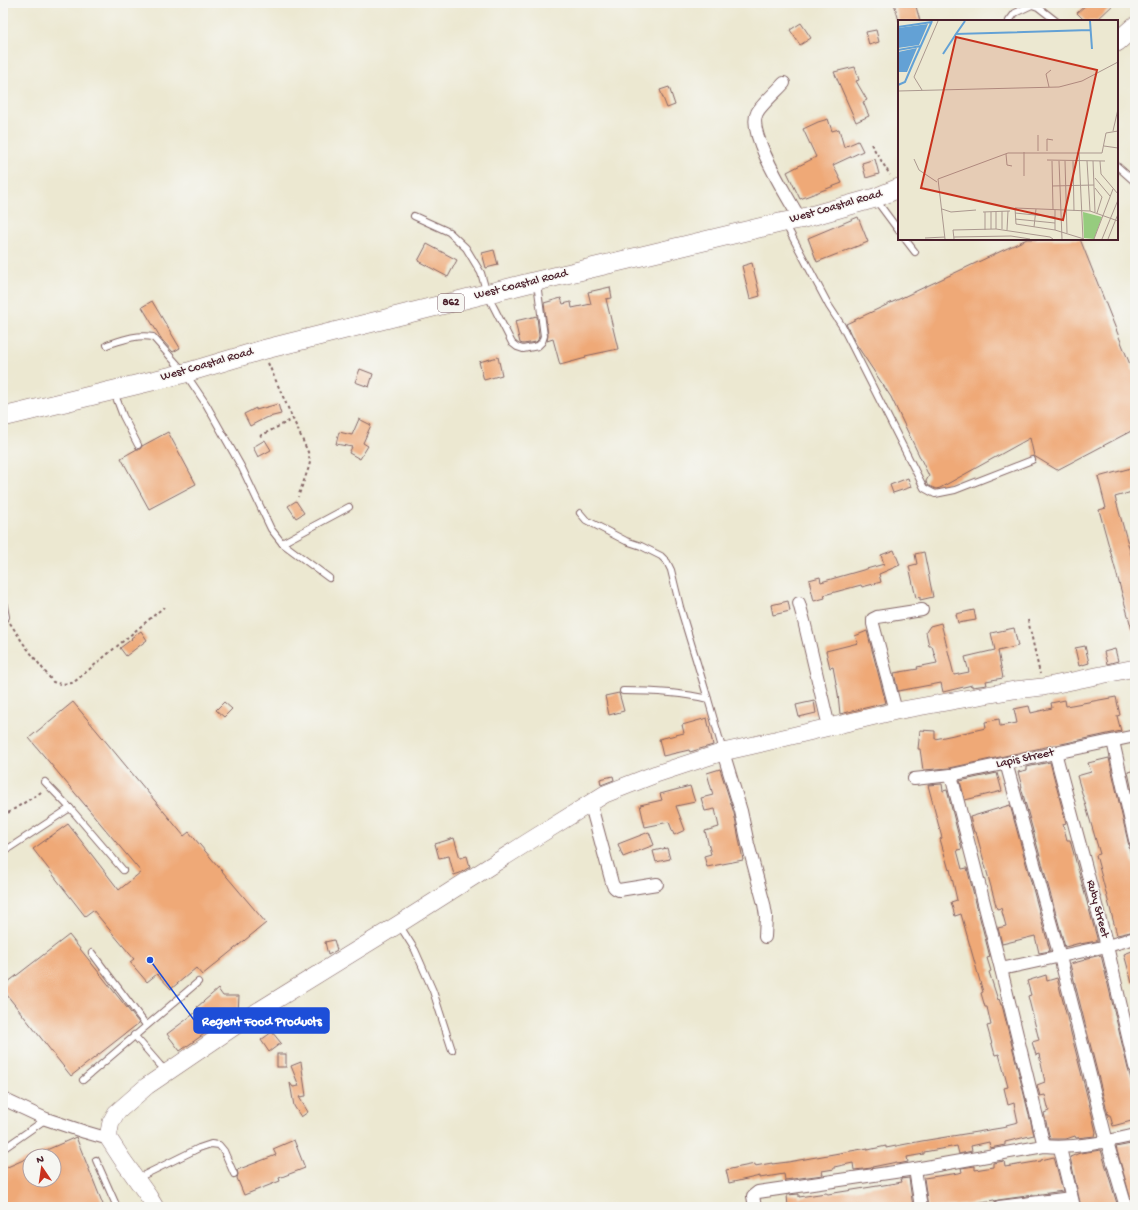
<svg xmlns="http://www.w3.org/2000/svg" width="1138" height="1210" viewBox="0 0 1138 1210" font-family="'Gochi Hand',sans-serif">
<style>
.building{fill:#efa977}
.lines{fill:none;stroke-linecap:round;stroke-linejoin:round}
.lane-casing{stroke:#836565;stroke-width:8}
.street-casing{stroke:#836565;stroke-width:14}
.secondary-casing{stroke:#836565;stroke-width:18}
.primary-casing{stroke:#836565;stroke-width:20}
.path{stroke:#836565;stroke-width:2;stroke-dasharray:3 3;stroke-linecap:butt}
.lane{stroke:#fff;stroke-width:6}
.street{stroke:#fff;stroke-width:12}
.secondary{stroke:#fff;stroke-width:17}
.primary{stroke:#fff;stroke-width:19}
.labels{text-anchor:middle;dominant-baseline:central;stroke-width:3;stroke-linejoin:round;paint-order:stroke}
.shield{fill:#f6f6f2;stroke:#7e6067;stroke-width:1}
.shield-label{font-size:11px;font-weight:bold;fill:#4a1f2b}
.street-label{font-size:12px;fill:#4a1f2b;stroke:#f6f6f2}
.inset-river{fill:none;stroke:#63a1d5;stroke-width:2}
.inset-road{fill:none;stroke:#ab988f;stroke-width:1}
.view{fill:#c8321e;fill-opacity:0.15;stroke:#c8321e;stroke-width:2}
.inset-edge{fill:none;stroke:#4a1f2b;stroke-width:2}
.leader{fill:none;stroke:#1d4ed8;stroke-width:1.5}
.callout-dot{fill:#1d4ed8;stroke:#f6f6f2;stroke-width:1.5}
.callout{fill:#1d4ed8;stroke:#1d4ed8;stroke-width:1.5}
.callout-label{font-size:13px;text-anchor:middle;font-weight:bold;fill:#fff}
</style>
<rect width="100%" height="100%" fill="#f6f6f2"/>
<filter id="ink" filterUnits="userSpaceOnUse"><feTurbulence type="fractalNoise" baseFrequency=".025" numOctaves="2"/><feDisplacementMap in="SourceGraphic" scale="8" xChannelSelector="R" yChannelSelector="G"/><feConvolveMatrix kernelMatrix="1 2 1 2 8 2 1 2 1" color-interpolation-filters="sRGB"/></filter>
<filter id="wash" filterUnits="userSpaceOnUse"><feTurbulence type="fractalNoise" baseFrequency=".012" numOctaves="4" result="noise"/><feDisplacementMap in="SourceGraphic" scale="16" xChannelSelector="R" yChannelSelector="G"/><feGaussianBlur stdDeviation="0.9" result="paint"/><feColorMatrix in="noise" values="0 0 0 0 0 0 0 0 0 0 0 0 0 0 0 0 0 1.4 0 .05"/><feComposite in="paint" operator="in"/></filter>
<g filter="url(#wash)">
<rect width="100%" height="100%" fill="#ece8d1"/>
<g id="blocks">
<g class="building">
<path d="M894 3H915L920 21H899Z"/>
<path d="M1088 3H1115L1096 21H1085L1077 13Z"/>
<path d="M801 23 811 38 800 45 790 30Z"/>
<path d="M876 30 879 42 869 45 866 32Z"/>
<path d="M855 67 859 80 856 81 867 100 863 102 869 116 856 122 834 72Z"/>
<path d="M669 87 675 105 667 108 660 90Z"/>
<path d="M828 119 832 131 839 129 844 147 858 141 863 151 833 165 842 183 800 199 787 172 816 157 803 129 818 122Z"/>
<path d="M875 159 879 174 866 178 862 163Z"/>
<path d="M858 217 868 242 817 262 808 238Z"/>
<path d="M1027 239H1080L1135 377V429L1057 470 1034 456 1030 438 940 488 936 489 927 485 926 481 929 476 891 397 854 341 846 324Z"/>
<path d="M427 244 457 260 448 277 418 261Z"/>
<path d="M494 250 498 265 486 268 482 253Z"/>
<path d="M752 263 760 296 750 299 742 266Z"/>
<path d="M610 287 612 298 606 299 618 349 585 356 586 358 560 365 553 339 547 341 548 335 544 303 561 298 563 304 571 302 572 308 591 304 588 292Z"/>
<path d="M152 301 180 348 173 352 162 340 142 307Z"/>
<path d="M537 316 539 336 538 340 536 342 523 344 520 343 515 321Z"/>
<path d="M498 357 502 375 484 380 479 362Z"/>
<path d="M360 369 373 374 369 387 355 382Z"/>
<path d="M278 404 281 414 265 418 250 426 244 414 256 408V410Z"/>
<path d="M359 419 371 425 363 443 368 446 360 459 349 453 352 447 336 444 339 432 352 435Z"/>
<path d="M168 432 196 484 149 509 121 458 137 449H140L142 446Z"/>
<path d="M265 440 271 450 258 457 253 447Z"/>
<path d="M1135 467V491L1115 497 1135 569V630H1132L1099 510 1106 508 1098 477Z"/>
<path d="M908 478 911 487 893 493 890 485Z"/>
<path d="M296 501 304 513 296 518 288 506Z"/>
<path d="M894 550 900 565 879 574 881 582 862 587 861 585 824 595 825 598 814 601 809 580 820 577 821 582 884 564 881 555Z"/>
<path d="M924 552 933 597 920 600V597L916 598 909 566 917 564 915 554Z"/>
<path d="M788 601 790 611 773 615 771 605Z"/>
<path d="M974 610 976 620 958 623 956 614Z"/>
<path d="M941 623 954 675 969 672 965 657 995 650 991 633 1014 628 1018 646 998 651 1003 678 986 681 987 685 972 687V685L943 692 941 683 898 691 894 673 918 669 917 667 937 663 932 646H929L926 632 930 626Z"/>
<path d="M141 631 147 640 126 656 120 648 132 639 131 638Z"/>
<path d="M867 631 886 703 840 714 838 694 833 667 830 668 826 651 858 643 855 636Z"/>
<path d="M1085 646 1089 663 1079 666 1075 648Z"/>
<path d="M1115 649 1118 661 1107 664 1104 652Z"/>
<path d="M619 693 624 711 609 715 605 696Z"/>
<path d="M1116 697 1120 715 1117 716 1121 731 1057 745H1053L1050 746 950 768 923 770 920 749H918L920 730 935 731V739L986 728 985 722 999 719 1000 726 1017 723 1014 709 1029 706 1031 713 1052 708 1051 703 1065 700 1066 706Z"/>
<path d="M814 701 816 713 799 717 796 705Z"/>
<path d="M73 702 184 836 189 832 266 923 202 975 196 968 171 989 157 974 147 982 130 962 134 959 93 910 85 916 33 849 68 824 119 890 141 872 29 738Z"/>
<path d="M224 702 232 709 224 717 216 710Z"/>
<path d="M707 718 713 745 690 752 689 750 663 756 659 739 684 733 682 725Z"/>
<path d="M1109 758 1128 842 1129 845 1132 847H1129L1135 870V931L1117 935 1096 855 1100 854 1077 776 1091 772 1088 763Z"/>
<path d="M1050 762 1066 823 1063 824 1067 840H1070L1097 938V941L1080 944V943L1065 947 1021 787H1022L1018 772 1027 770V767Z"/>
<path d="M720 769 734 813 743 860 707 867 704 856 711 854 705 831 719 827 715 809 705 811 701 798 713 795 707 773Z"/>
<path d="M1135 770V805L1128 772Z"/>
<path d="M997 773 1002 791 965 800 960 781Z"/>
<path d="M613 776 614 780 601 785 600 779Z"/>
<path d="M942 784 943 791 947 790 962 849 957 850 962 869 967 868 990 957 987 958 991 971 989 972 998 1000 999 999 1001 1005H1002L1034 1135 1005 1142V1145L990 1148 989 1142 971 1146 972 1151 959 1154 957 1146 924 1152V1154L907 1157 908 1162 898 1164 897 1162 872 1167V1168L854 1170 853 1163 834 1167V1169L822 1171 823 1175 785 1180 784 1174 760 1178V1176L729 1183 726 1170 740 1167 755 1164V1166L772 1163V1164L788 1162 868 1148V1150L886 1146V1148L922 1141 1007 1127 1006 1125 1018 1122 1014 1103 1008 1105 1004 1088 1008 1087 999 1054 995 1055 987 1026 991 1025 987 1007H985L981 993 983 992 961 914 955 916 951 902 957 900 950 869 949 870 940 839 942 838 928 785Z"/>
<path d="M690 786 695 802 676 806 685 830 674 835 669 822 645 827 640 805 662 800 660 794Z"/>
<path d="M1010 805 1050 951 1039 953 1035 936 1002 944 998 928 1006 926 1001 908 997 909 976 832H974L970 817Z"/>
<path d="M649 832 654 845 623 857 618 844Z"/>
<path d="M454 838 460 858 467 856 470 867 460 873 454 875 449 856 439 858 435 844Z"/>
<path d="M667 848 670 859 656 862 653 851Z"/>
<path d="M69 935 139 1023 71 1076 3 990V986Z"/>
<path d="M334 940 337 950 328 955 325 942Z"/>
<path d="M1135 950V983H1132L1124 954Z"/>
<path d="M1101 955 1128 1069 1135 1092V1120L1113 1126 1110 1115H1108L1070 964 1085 960 1084 959Z"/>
<path d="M1046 975 1047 981 1057 978 1093 1119 1096 1132 1095 1136 1076 1138 1075 1136 1066 1139H1050L1044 1113 1049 1111 1045 1095 1040 1096 1037 1085 1045 1082 1039 1054 1036 1055 1032 1042 1039 1040 1028 996 1031 995 1027 981Z"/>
<path d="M218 989 223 996H239L238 1012 223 1022H221L180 1051 167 1034 199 1010 197 1007Z"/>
<path d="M272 1032 281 1043 269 1052 261 1040Z"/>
<rect x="277" y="1054" width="9" height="13"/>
<path d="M301 1062 306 1096 299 1097 308 1112 301 1117 294 1106 290 1083 293 1087 299 1086 291 1066Z"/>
<path d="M76 1137 104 1207H3V1169L30 1157V1180H54V1156H33Z"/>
<path d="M294 1140 305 1168 279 1178 280 1181 244 1195 237 1178 238 1174 237 1170 276 1155 273 1149Z"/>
<path d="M1131 1144 1135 1158V1207H1133L1116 1147Z"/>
<path d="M1101 1150 1118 1207H1081L1070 1157 1080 1153Z"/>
<path d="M1054 1157 1063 1191 998 1200 995 1201 994 1200 963 1205 945 1207H928L924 1178 959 1173 962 1172 961 1168 975 1166V1170L993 1167V1163L1004 1161 1005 1167 1041 1161V1160Z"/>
<path d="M909 1178 913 1207H788L787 1195 799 1194V1197L826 1193 828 1194 902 1182 901 1179Z"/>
</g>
</g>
</g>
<g filter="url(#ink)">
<use href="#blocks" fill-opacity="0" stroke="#836565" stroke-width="1"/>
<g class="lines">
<g class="lane-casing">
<g id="lane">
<path d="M1009 21 1015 13 1032 5 1038 7 1056 21"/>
<path d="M1117 166 1135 182"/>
<path d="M876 200 899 231"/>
<path d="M414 216 449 232 466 248 481 273 487 294 512 343 517 347 523 349 538 346 542 342 544 336 537 283"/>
<path d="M786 225 829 306 842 326 924 488 935 494 955 490 1032 460"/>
<path d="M905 239 915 252"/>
<path d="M107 345C122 340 137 334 153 337L185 373 206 404 242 468 271 529 282 543 329 578"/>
<path d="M114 392 123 416 138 445"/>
<path d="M580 513 586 520 626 541 641 546 661 556 667 562 671 570 680 607 708 699"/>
<path d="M282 543 349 507"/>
<path d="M3 601 6 617 3 620"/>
<path d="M623 691C652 691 679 692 708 699L723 751"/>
<path d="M45 782 70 808 123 870"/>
<path d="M3 852 70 808"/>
<path d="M400 926 415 950 433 991 452 1050"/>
<path d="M92 953 146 1025"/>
<path d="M134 1035 160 1065 167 1071"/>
<path d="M83 1080 198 982"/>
<path d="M3 1149 46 1119"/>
<path d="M96 1160 117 1207"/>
<path d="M138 1178 199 1148 211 1144 219 1145 224 1151 234 1174"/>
</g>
</g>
<g class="street-casing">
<g id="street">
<path d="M784 83C778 90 760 106 757 113 746 133 789 199 800 219"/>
<path d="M799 603 804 621 829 727"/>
<path d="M896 711 873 624V619L877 617 922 610"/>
<path d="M1113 741 1135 840"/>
<path d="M723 752 741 811 748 844 764 904 766 916 765 937"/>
<path d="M1055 752 1107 946 1135 1067"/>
<path d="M1006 763 1060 957 1107 1142 1126 1207"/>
<path d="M951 775 1001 969 1044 1146"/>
<path d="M914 779 951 775 1135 736"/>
<path d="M590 802 611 879C612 884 613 888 619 890L657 884"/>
<path d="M1001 969 1107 946 1135 938"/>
<path d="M3 1099 46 1119 85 1132 109 1139"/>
<path d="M1060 1148 1074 1207"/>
<path d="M915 1169 921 1207"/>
<path d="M755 1207 753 1196 758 1192 915 1169 1044 1146C1074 1149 1105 1142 1135 1135"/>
<path d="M999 1207 1071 1198"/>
</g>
</g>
<g class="secondary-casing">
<path id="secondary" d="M155 1207 149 1197 122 1159 109 1139V1132L111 1122 116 1113 147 1086 250 1016 399 924 528 842 605 794 656 774 723 752 750 746 896 711 1014 690 1043 687 1135 668"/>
</g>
<g class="primary-casing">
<g id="primary">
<path d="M1117 42 1135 26"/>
<path d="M3 417 185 373 262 350 537 281 784 222 800 219 875 198 899 188"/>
</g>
</g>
<g class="path">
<path d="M871 144 890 175"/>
<path d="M268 363 293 419 308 452 310 462 309 467 298 497"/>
<path d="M260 436 293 419"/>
<path d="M1028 620 1040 674"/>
<path d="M10 623 23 643 53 682 61 684 73 683 164 607"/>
<path d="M3 816 43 791"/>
</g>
<use href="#lane" class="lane"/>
<use href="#street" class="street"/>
<use href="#secondary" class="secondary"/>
<use href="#primary" class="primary"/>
</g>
</g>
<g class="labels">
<rect class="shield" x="438" y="294" width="26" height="18" rx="3"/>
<g class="shield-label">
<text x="451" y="303">862</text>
</g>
<g class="street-label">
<text transform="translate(836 207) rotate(-16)">West Coastal Road</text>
<text transform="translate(521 285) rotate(-14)">West Coastal Road</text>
<text transform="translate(207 365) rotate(-16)">West Coastal Road</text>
<text transform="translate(1025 759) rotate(-12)">Lapis Street</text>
<text transform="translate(1097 909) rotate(75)">Ruby Street</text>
</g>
</g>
<g transform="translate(898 20)">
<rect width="220" height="220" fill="#ece8d1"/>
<path d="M185 192 204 197 196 219 186 218Z" fill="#96cc7e"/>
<path d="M30 4 21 25 0 28V8ZM19 28 9 52H0V32Z" fill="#63a1d5"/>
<path class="inset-river" d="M67 1 58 14 192 10M192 1 194 29M0 7 34 2M0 30 23 26M45 34 58 14M16 41 34 1M0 65 7 62 16 41"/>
<path class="inset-road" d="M151 67 148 54 153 50M24 70 16 57 40 1M0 71 161 67 184 61 220 42M215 111 220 89M140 115V131M206 126 220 128M149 131V119L155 120M181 133 185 219M108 134 109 145 114 146M16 139 21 150 39 162M149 140 207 141M154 141 155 190M161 141 164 219M167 141 169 213M175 141 176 191M189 141 192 191M195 141 197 192M202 141 203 154 220 174M126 156V132M197 158 212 176M154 166 196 165M197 168 204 177 199 193M44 189 53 192 78 190M157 190V210M104 191V209M85 192 112 191M93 192V209M98 192V209M117 193 157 197M117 199 157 203M136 207 138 189M87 210V192M109 210 110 191M56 217 113 216 132 219M27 218 47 217M47 219 40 159 110 133H204L208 113 220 111M56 219 55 210 98 209 152 217 155 219M186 219 157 210 118 204 117 188 192 191 220 201M196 219 215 169M204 219 220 180M210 219 220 194"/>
<path class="view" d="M58 17 199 50 165 200 23 168Z"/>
<rect width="220" height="220" class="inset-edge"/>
</g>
<path class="leader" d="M150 960L194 1020"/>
<circle class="callout-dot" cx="150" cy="960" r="4"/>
<rect class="callout" x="194" y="1008" width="135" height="25" rx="4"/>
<g class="callout-label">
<text x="262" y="1025">Regent Food Products</text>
</g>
<rect width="1138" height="1210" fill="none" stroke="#f6f6f2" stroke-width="16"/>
<g transform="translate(42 1168) rotate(347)"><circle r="19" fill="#f6f6f2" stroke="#b1a0a2"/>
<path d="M0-3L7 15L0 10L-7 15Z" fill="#c8321e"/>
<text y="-6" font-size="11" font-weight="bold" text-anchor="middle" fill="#4a1f2b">N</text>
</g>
</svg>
